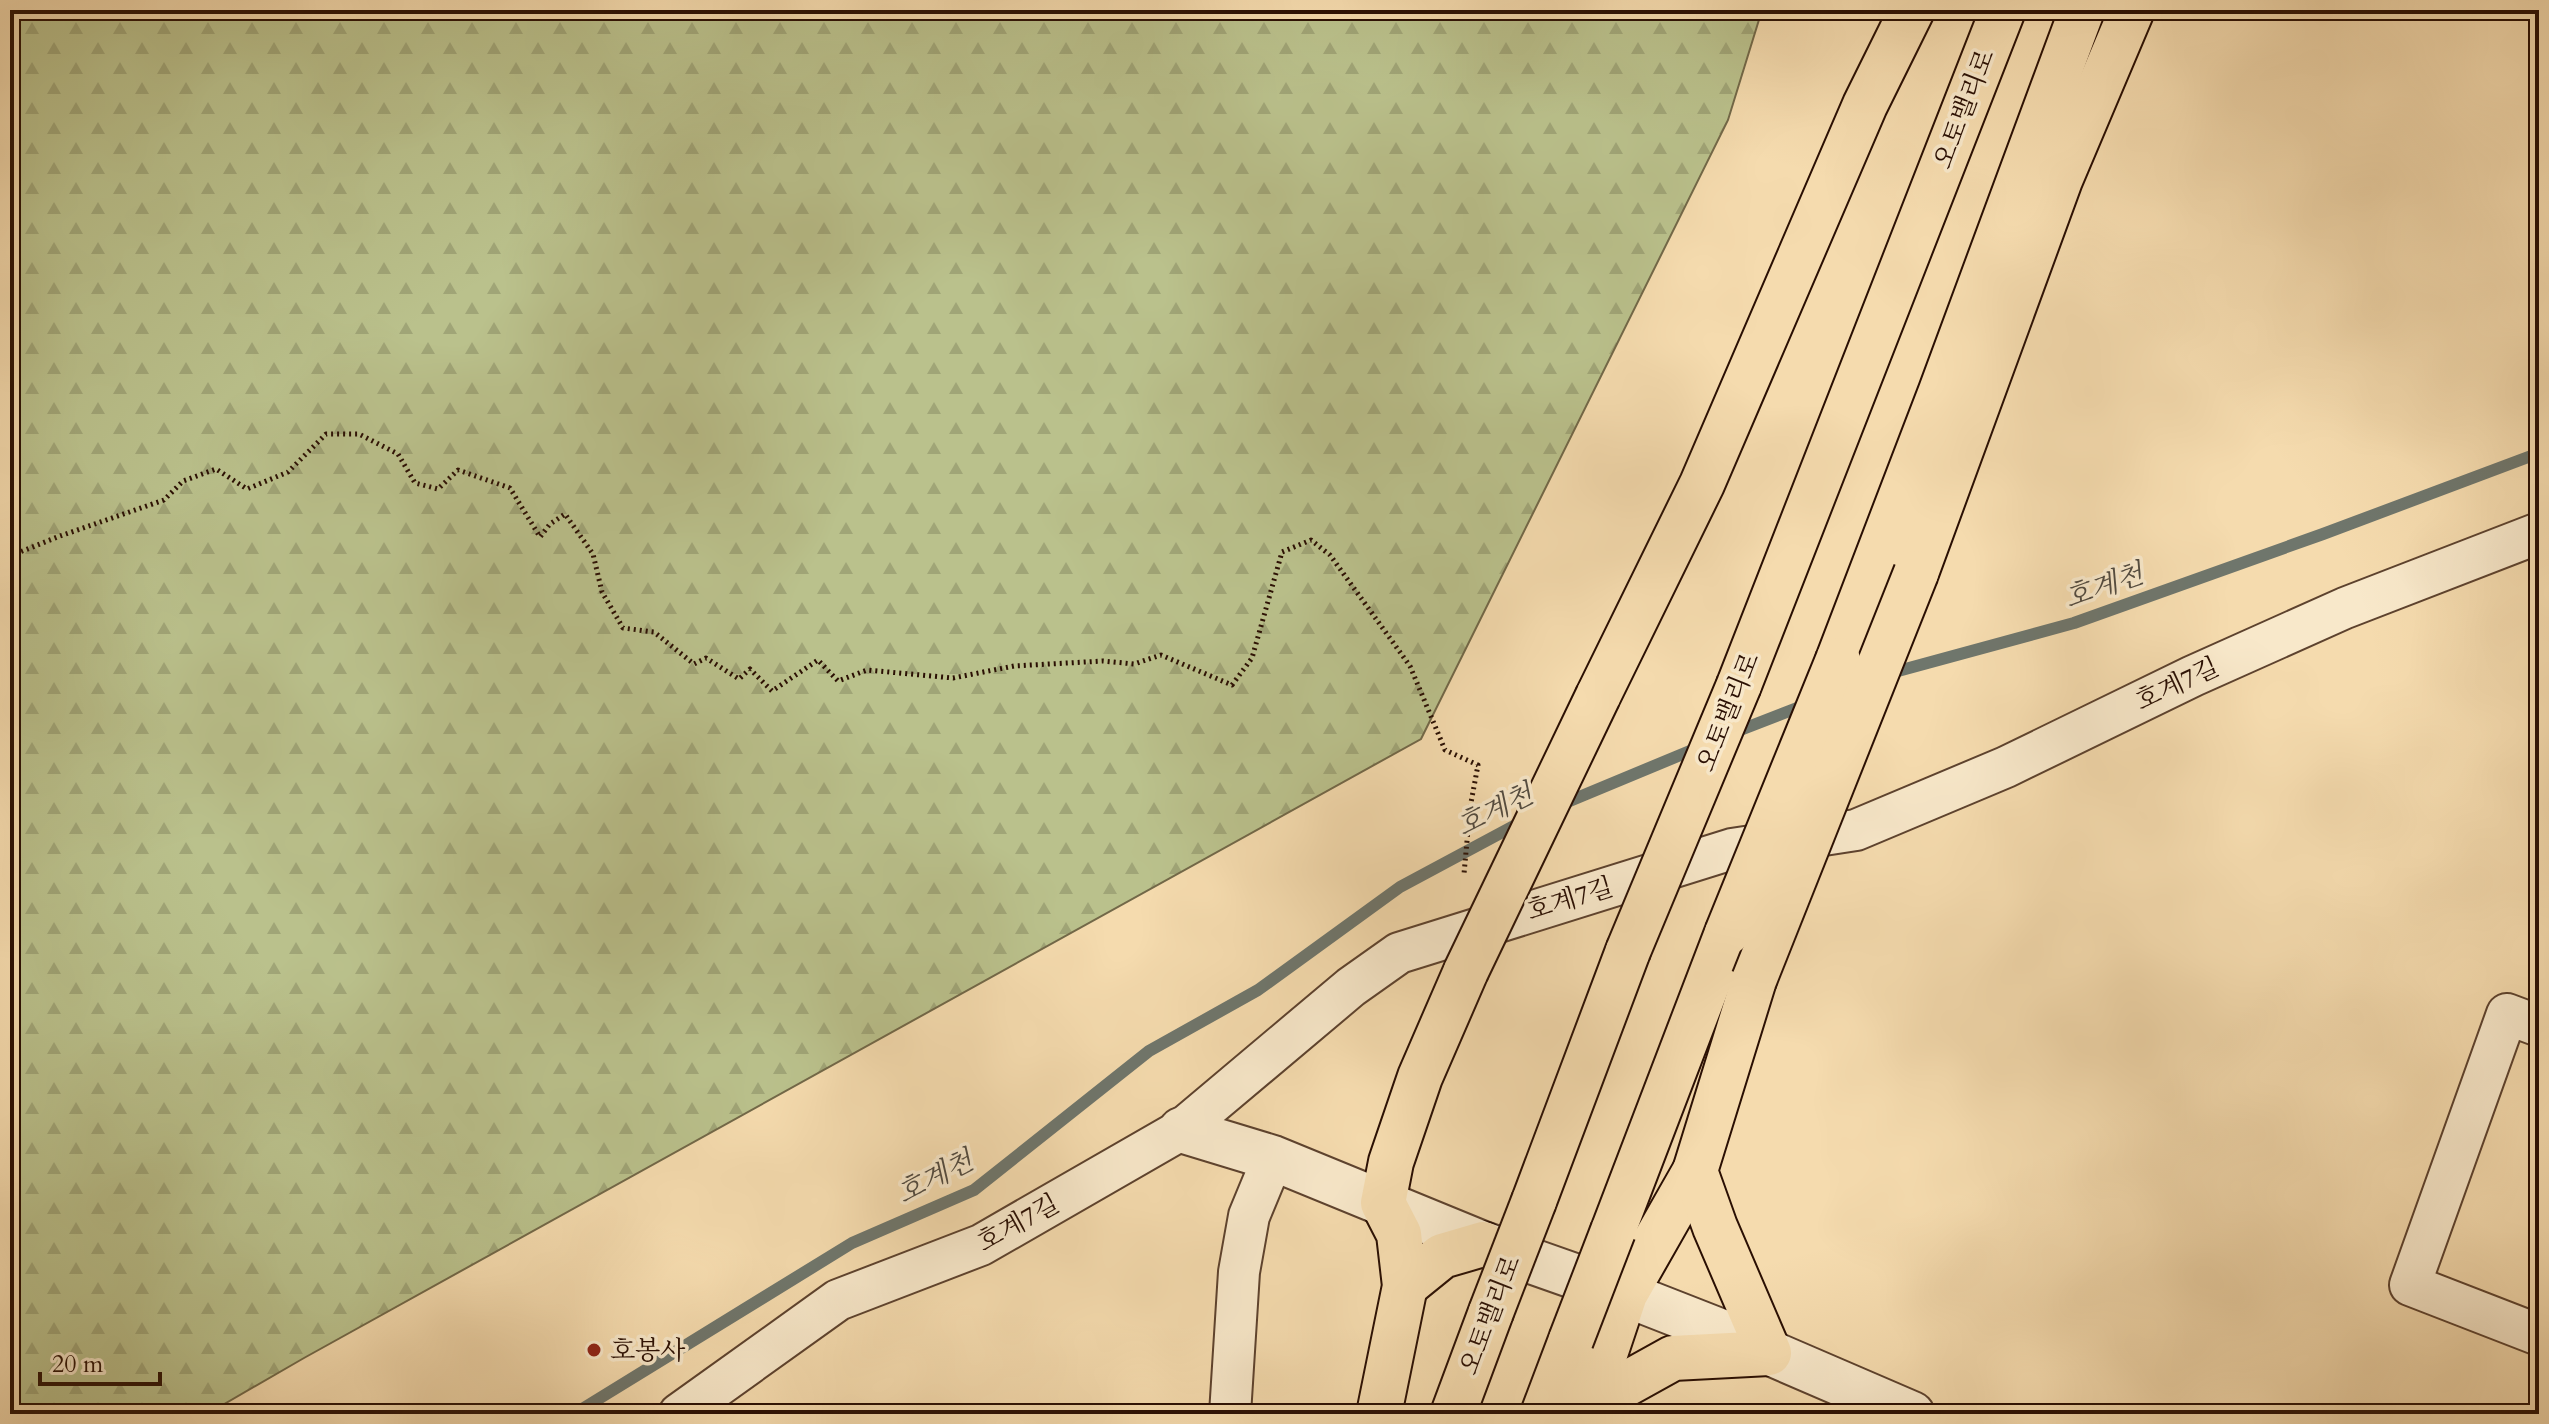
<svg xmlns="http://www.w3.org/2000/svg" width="2549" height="1424" viewBox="0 0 2549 1424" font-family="Cardo,'Noto Serif KR',serif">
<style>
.forest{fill:url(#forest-firs);stroke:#726848;stroke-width:2}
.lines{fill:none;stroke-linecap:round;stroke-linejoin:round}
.stream{stroke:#6f766c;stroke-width:12}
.minor-casing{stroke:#5d422e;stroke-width:44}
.tertiary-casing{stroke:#5d422e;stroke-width:48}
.trunk-casing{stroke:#2a0f03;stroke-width:48}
.path{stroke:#2a0f03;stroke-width:5;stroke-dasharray:2 4;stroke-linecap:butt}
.minor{stroke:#f8e8ca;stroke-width:40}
.tertiary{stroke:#f8e8ca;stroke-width:44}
.trunk{stroke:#f5dbae;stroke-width:44}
.trunk-bridge-casing{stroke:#2a0f03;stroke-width:48;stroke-linecap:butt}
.trunk-bridge{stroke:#f5dbae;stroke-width:44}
.poi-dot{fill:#8f2418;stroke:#f8e8ca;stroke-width:3}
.labels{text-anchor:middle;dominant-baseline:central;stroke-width:7;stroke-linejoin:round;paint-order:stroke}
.street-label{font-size:26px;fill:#2a0f03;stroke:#f8e8ca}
.poi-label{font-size:26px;fill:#2a0f03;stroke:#f8e8ca;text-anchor:start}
.water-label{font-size:28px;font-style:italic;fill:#524b40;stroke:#f8e8ca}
</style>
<defs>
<pattern id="forest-firs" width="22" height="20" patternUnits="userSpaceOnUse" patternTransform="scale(2)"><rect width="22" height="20" fill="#bac18c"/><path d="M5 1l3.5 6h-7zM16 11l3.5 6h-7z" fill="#a0a577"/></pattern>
</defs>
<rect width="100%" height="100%" fill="#f5dbae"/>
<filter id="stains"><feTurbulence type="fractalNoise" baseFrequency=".0025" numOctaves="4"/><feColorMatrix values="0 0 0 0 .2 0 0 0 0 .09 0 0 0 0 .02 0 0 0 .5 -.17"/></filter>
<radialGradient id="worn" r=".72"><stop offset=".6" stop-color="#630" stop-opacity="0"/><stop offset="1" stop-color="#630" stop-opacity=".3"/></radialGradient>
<path class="forest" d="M10 10H1762L1728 120 1421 739 304 1358 207 1414H10Z"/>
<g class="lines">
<g class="stream">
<path d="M1887 674 2074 623 2323 534 2539 453"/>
<path d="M1730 734 1810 703"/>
<path d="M1560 805 1702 746"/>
<path d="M574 1414 852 1243 974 1190 1149 1051 1258 990 1400 887 1525 820"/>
</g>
<g class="minor-casing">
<g id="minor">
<path d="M2539 1026 2507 1014 2410 1285 2539 1335"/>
<path d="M679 1414 838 1300 981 1245 1181 1130 1351 987 1399 953 1732 849 1856 830 2006 767 2193 676 2345 608 2539 533"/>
<path d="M1230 1414 1239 1272 1249 1216 1273 1158"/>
</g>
</g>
<g class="tertiary-casing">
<path id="tertiary" d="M1181 1130 1273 1158 1483 1244 1625 1294 1717 1330 1912 1414"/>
</g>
<g class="trunk-casing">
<g id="trunk">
<path d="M1916 573 2060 180 2132 10"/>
<path d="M1838 660 1941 391 2082 10"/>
<path d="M1739 685 2003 10"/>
<path d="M1598 696 1702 484 1865 105 1912 10"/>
<path d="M1534 1201 1628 951"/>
<path d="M1613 1231 1727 933"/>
<path d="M1405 1286 1442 1256 1483 1244"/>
<path d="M1573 1411 1600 1369 1625 1294 1695 1171"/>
<path d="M1379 1414 1405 1286 1399 1234 1383 1203 1391 1162 1420 1077 1466 971"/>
<path d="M1453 1414 1491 1312"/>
<path d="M1543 1414 1571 1340"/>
<path d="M1572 1414 1673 1358 1769 1353 1715 1227 1695 1171 1754 980"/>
</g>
</g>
<path class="path" d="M10 556 60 536 164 500 183 481 216 469 247 489 288 472 326 434H359L398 454 415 483 438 489 458 470 510 488 540 537 550 524 565 514 593 554 602 592 623 628 654 632 694 664 706 658 739 679 750 669 772 691 818 660 838 681 867 670 953 678 1014 666 1103 661 1134 664 1161 655 1232 685 1252 658 1282 552 1311 540 1330 555 1410 666 1445 750 1478 765 1470 808 1464 874"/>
<use href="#minor" class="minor"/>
<use href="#tertiary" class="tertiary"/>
<use href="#trunk" class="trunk"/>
<g class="trunk-bridge-casing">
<g id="trunk-bridge">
<path d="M1727 933 1838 660"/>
<path d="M1628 951 1739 685"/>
<path d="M1466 971 1598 696"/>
<path d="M1754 980 1916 573"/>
<path d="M1491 1312 1534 1201"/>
<path d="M1571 1340 1613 1231"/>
</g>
</g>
<use href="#trunk-bridge" class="trunk-bridge"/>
</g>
<circle class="poi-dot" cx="594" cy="1350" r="8"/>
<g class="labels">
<g class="street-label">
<text transform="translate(1964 109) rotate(-69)">오토밸리로</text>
<text transform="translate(2177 684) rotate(-25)">호계7길</text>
<text transform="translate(1728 712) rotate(-68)">오토밸리로</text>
<text transform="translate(1570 899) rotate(-17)">호계7길</text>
<text transform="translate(1018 1223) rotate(-29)">호계7길</text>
<text transform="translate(1490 1315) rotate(-69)">오토밸리로</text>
</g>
<g class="poi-label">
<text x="610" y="1350">호봉사</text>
</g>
<g class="water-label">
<text transform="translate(2104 586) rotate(-19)">호계천</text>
<text transform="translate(1495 810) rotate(-26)">호계천</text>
<text transform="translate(935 1177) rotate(-27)">호계천</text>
</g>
</g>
<rect width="2549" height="1424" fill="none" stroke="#f5dbae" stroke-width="40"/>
<rect x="12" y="12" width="2525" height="1400" fill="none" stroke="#2a0f03" stroke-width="4"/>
<rect x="20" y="20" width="2509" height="1384" fill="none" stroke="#2a0f03" stroke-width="2"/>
<path d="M40 1372v12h120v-12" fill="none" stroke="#2a0f03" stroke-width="4"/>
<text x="52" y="1372" font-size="24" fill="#2a0f03" stroke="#f8e8ca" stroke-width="6" paint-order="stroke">20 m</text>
<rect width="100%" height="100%" filter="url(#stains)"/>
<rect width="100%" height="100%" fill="url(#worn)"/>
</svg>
